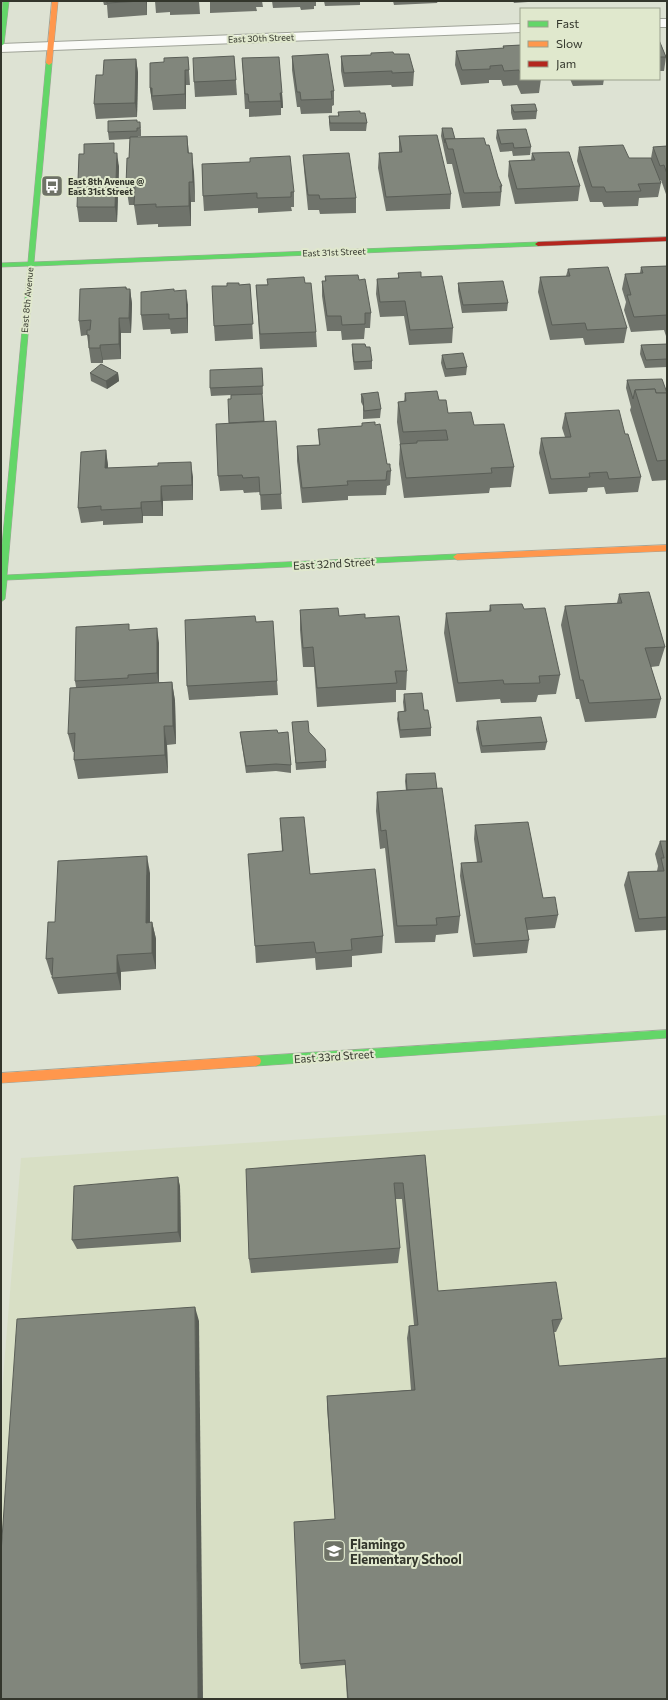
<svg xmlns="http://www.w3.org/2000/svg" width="668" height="1700" viewBox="0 0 668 1700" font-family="Commissioner,sans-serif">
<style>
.built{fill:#d8dfc5}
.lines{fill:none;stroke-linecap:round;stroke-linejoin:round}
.street-casing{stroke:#9fa398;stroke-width:2}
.fast-casing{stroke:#9fa398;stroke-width:1}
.slow-casing{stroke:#9fa398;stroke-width:1}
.jam-casing{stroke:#9fa398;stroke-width:1}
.street{fill:#fafbf8;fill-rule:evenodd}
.fast{fill:#63d668;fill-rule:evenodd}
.slow{fill:#ff974d;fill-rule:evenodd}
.jam{fill:#b3261e;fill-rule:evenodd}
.wall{fill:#6f736b}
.shaded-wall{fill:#5a5e57}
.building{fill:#81867c;stroke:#5a5e57}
.labels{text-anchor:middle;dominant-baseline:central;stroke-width:4;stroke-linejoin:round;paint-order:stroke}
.far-street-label{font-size:9px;fill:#33362c;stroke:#e0e8cd}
.far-poi-label{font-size:9px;font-weight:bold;fill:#33362c;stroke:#e0e8cd;text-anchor:start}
.street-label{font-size:11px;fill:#33362c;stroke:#e0e8cd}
.near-poi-label{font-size:13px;font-weight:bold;fill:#33362c;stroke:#e0e8cd;text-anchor:start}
</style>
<rect width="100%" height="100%" fill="#dde2d3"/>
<path class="built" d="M667 1115V1699H1V1403L21 1158Z"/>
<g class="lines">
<g class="street-casing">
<g id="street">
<rect x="659" y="19" width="8" height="8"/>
<path d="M521 24V32L1 52V44Z"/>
</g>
</g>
<g class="fast-casing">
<g id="fast">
<path d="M3 1H9L4 44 1 46V22Z"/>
<path d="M49 61 52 63 34 262 538 242 541 244 538 246 34 266 7 575 457 554 461 557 460 559 7 580 5 599 1 602V556L28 266 1 267V263L28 262 46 63Z"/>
<path d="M667 1030V1038L256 1066 252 1064 251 1061 252 1058 256 1056Z"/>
</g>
</g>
<g class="slow-casing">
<g id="slow">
<path d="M52 1H58L52 63 49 65 46 63Z"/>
<path d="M667 545V551L457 560 453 557 457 554Z"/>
<path d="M256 1056 260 1058 261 1061 260 1064 256 1066 1 1083V1073Z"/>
</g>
</g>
<g class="jam-casing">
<path id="jam" d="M667 237V241L538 246 535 244 538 242Z"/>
</g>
<use href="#street" class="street"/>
<use href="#fast" class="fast"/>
<use href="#slow" class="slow"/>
<use href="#jam" class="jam"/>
</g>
<g class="wall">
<path d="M103 1H147V15L108 18 107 5H104Z"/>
<path d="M155 1H199L200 14 170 15V12L156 13Z"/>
<path d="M210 1H262L263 7H256L257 11 210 13Z"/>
<path d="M272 1H316V6H314V9L301 10 300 7 273 8Z"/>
<path d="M324 1H360V5L325 6Z"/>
<path d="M393 1H438L437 3 394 5Z"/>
<path d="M513 1H528V2L514 3Z"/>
<path d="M579 1H594L579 2Z"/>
<path d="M659 40 666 57 664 71H659Z"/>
<path d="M521 45V79H541L539 93 521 94 517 85 503 86 501 80H489V83L461 85 455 65 456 51 503 48V46Z"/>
<path d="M371 53 394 54 414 72 413 86 392 87 391 85 344 87 341 71V56L371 55Z"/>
<path d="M234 56 237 95 195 97 194 82Z"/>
<path d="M292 56 334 91V105L332 106V113L301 114 300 107H297L292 70Z"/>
<path d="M188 57 190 85H186V109L153 110 152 102 150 88 164 62Z"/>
<path d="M242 58 282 93 283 108H281V115L249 117V109H245Z"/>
<path d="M136 59 138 73 137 117 96 119 94 104 103 75Z"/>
<path d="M570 79H604L603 85 573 86Z"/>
<path d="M511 105 537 111 536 119 513 120 511 113Z"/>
<path d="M338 112 360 113 367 123 366 131H330L329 124V116H338Z"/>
<path d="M137 122H140L141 130V136H138V137L187 136 189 153 194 173 195 202H191V226L158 227V224L137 225 134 205H129L126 185 129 158 130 139 109 140 108 132Z"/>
<path d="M442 128 455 139 486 145 498 177 502 186 500 206 462 208 452 164H447L441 136Z"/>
<path d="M497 130 531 147 530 155 513 156 512 151 500 152 496 138Z"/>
<path d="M399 136 451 194 450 209 386 211 378 168 379 153 399 152Z"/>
<path d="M667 146V197L661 180H660L661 183 658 197 639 198 638 206 604 207 602 202H590L577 161 579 147 629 158H651L653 147Z"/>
<path d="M115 153 119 167 117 222H79L77 207 84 154Z"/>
<path d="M532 153 580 186 578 201 515 204 508 176 509 161 531 160Z"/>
<path d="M303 155 356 198V213L320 214 319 210H308L304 170Z"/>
<path d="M202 164 294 192V207H291L292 211 258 213V208L204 211 203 196Z"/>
<path d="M667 266V339L664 330 631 332 624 310 626 302 622 289 625 274 640 273 641 267Z"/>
<path d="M568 269 627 328 624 343 585 345 583 338 550 340 538 292 540 277 566 276Z"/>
<path d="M398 273 421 277 453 328 452 343 409 345 404 316 380 317 376 294 377 279 398 278Z"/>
<path d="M325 276 359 280 371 313 370 328H365L364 339 342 340 341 331H327L322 296V281H325Z"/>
<path d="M305 283 316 332 317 347 260 349 256 285Z"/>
<path d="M458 283 508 303 507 311 462 313 458 291Z"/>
<path d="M250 284 253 339 215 341 214 326 239 285Z"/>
<path d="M126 287 127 289H130L132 304 131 333H121V359L103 360V363H91L87 335 81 336 79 321Z"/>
<path d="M174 291 188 305V333L171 334 170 329 143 330 141 315Z"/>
<path d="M352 344 366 347 372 361V369L354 370 352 352Z"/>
<path d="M667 344V367L645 368 640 354 641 345Z"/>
<path d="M442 355 467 367 466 375 445 377 441 363Z"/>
<path d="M262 368 263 394H262L264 422 281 494 282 509 261 510 260 492 244 493 243 490 220 491 218 476 229 423 231 395 211 396 210 388Z"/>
<path d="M90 373H118L119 381 107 389 91 381Z"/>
<path d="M627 380 667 393V480L652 481 630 410 631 407 626 388Z"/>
<path d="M405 393 439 400 448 413 474 425 514 467 511 487 490 488 489 493 404 498 399 464 400 444 397 422 398 402H404Z"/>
<path d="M361 394 381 409 380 418 363 419V406L361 402Z"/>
<path d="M565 413 625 434 641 477 638 492 606 494 604 487 588 488 587 492 549 494 539 453 541 438 565 437 562 428Z"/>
<path d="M375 425 387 464 391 471 390 485 387 486 386 495 348 496V500L302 503 297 461V446L319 445 318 429Z"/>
<path d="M106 450 108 468 193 477V500L163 501V516H143V523L103 525V521L81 523 78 508Z"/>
<path d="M619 594 665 647 659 666 651 667 661 699 656 718 585 722 579 699H576L561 625 565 606 617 603Z"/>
<path d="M490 605 524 609 560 675 556 694 538 695 536 702 501 703 500 699 456 702 444 633 446 613 489 611Z"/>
<path d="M300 610 339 616 365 618 407 671 406 690H396V702L317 707 314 667H303L300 630Z"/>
<path d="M256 622 277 681 278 695 189 700 187 686Z"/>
<path d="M130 630 159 643V682H172L175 701 176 744 167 745 168 773 78 779 74 760V752H73L68 734 76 687 75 681Z"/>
<path d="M404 694 424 710 431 728V736L400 738 397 719 398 712 404 711 403 702Z"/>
<path d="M477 721 547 742 545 750 481 753 476 729Z"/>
<path d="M292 722 326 761V768L296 770Z"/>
<path d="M240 732 278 733 291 765V773L276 771 246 773Z"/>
<path d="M406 774 437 789 460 916 458 933 436 935 435 942 395 943 385 848 380 849 376 811 377 792 406 791 405 781Z"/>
<path d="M280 818 310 874 383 936 382 953 352 956V967L316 970 315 958 256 963 255 946 282 851Z"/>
<path d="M475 825 543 898 558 915 555 928 527 930 529 940 527 953 473 957 460 876 461 863 477 862 474 839Z"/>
<path d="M660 841H667V935L666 930 635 932 624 885 628 872 657 871 658 866 655 854Z"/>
<path d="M150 873V923L152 922 156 939V969L121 972V990L58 994 52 978V975H51L46 959 55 922Z"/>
<path d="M425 1155 438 1291 562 1319 556 1332H554L559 1366 667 1699H347L345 1665 301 1669 300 1664 335 1519 327 1407V1396L411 1390 407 1338 409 1326 414 1325 402 1199H395L400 1248 398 1263 251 1273 249 1259Z"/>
<path d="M178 1177 180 1187 181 1242 77 1249 72 1240Z"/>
</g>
<g class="shaded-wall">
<path d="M146 1H147V15Z"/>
<path d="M136 59 138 73 137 117 135 103Z"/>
<path d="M185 70 186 85V109L185 94Z"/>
<path d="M150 88H152V102Z"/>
<path d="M280 93H282L283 108H281Z"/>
<path d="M117 153 119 167 117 222 115 207Z"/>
<path d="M192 153 194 173 195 202 193 182Z"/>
<path d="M189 182 191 202V226L189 206Z"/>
<path d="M130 289 132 304 131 333 129 318Z"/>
<path d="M186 290 188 305V333L187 318Z"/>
<path d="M119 318 121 333V359L119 344Z"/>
<path d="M100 345 103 360V363L100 348Z"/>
<path d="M118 373 119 381 107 389 106 381Z"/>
<path d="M106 450 108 465 107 483 105 468Z"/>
<path d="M191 462 193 477V500L192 485Z"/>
<path d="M161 486 163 501V516L161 501Z"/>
<path d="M141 502 143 516V523L141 508Z"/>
<path d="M157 628 159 643V687L157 673Z"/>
<path d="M172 682 175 701 176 744 173 726Z"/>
<path d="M164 726 167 745 168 773 165 755Z"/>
<path d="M147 856 150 873V940L146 923Z"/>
<path d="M152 922 156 939V969L152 953Z"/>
<path d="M117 955 121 972V990L117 973Z"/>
<path d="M178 1177 180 1187 181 1242 178 1232Z"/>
<path d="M195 1307 199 1321 203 1699H198Z"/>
</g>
<g class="building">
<path d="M107 1H142L107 3Z"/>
<path d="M659 40 666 57H659Z"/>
<path d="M521 45V76L519 70 504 71 502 65 490 66V69L462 70 456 51 504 48 503 46Z"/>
<path d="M393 52 394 54H409L414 72 392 73V71L344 73 341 56 371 55V53Z"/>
<path d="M328 54 334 91H331L332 99 301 100 300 92H297L292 56Z"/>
<path d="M234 56 236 80 194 82 193 58Z"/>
<path d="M188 57 189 70H185V94L152 96V88H150V63L164 62V58Z"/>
<path d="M279 57 282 93H280L281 101 249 102 248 94H245L242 58Z"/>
<path d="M136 59 135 103 94 104 96 75H103L104 60Z"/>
<path d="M535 104 537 111 514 112 511 105Z"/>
<path d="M360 111V113H365L367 123H330L329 116H339L338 112Z"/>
<path d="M137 120V122H140V128H137V131L108 132V121Z"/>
<path d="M442 128H452L455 139H445V143Z"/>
<path d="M526 129 531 147 514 148 513 143 501 144 497 130Z"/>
<path d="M437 135 451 194 386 197 379 153 402 152 399 136Z"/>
<path d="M187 136 188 153H192L193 182H189V206L156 207V204L134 205 135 185H126L127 158H129L130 137Z"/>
<path d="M484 138 486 145H489L498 177 502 186H500L501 192 464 193 453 149H448L445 139Z"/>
<path d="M114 143V153H117L115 207H77L79 154H84V144Z"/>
<path d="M623 145 629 158H651L661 183 638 184 641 191 606 192 604 187H592L579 147Z"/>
<path d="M667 146V174L664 165 660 166 653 147Z"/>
<path d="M569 152 580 186 517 189 509 161 535 160 532 153Z"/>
<path d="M349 153 356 198 320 199 319 195H308L303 155Z"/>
<path d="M290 156 294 192H291V197L257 198V193L203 196 202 164 250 162V158Z"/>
<path d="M667 266V315L634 317 627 295H631L625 274 643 273 641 267Z"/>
<path d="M608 267 627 328 587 330 585 323 552 325 540 277 570 276 568 269Z"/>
<path d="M421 272V277L442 276 453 328 410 330 405 301 380 302 377 279 399 278 398 273Z"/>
<path d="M358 275 359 280 365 279 371 313H365V324L342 325 341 316H327L322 281H326L325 276Z"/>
<path d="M304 277 305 283H311L316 332 260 334 256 285H268L267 279Z"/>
<path d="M503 281 508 303 463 305 458 283Z"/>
<path d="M227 283H239V285L250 284 253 324 214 326 212 286H227Z"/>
<path d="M126 287V289H130L129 318H119V344L100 345V348H89V335H87V330H90L91 320 79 321 80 289Z"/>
<path d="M174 289V291L186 290 187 318 169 319V314L141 315V292Z"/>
<path d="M352 344H365L366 347H370L372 361 354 362Z"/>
<path d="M667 344V359L646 360 641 345Z"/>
<path d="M463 353 467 367 446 369 442 355Z"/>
<path d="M101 364 118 373 106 381 90 373Z"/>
<path d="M262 368 263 386 210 388V370Z"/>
<path d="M662 379 667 393H656L655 389 635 390 633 399 627 380Z"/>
<path d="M655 389 656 393H667V460L657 461 635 390Z"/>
<path d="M437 391 439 400H446L448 413 471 412 474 425 504 424 514 467 491 468 492 473 406 478 400 444 417 443V441L448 440 446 430 403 432 398 402 406 401 405 393Z"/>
<path d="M378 392 381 409 364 411 363 398 361 394Z"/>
<path d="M262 394 264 421 229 423 228 399H231V395Z"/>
<path d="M619 410 625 434H628L641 477 609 479 607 472 589 473 590 477 551 479 541 438 571 437 565 413Z"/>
<path d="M276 421 281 494 260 495 259 477 243 478 242 475 218 476 216 424Z"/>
<path d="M375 422V425L380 424 387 464H390V467L391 471H387L386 480 347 481 348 485 302 488 297 446 320 445 318 429 362 426V423Z"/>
<path d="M106 450 105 468 158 466V463L191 462 192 485 161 486V501L141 502V508L101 510V506L78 508 81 452Z"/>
<path d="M649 592 665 647 645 648 661 699 589 703 583 680H580L565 606 622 603 619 594Z"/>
<path d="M522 604 524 609 545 608 560 675 539 676 540 683 504 684 503 680 458 683 446 613 491 611 490 605Z"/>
<path d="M338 608 339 616 365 614V618L399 616 407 671H395L397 683 317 688 313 647 303 648 300 610Z"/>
<path d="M255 616 256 622 273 621 277 681 187 686 185 620Z"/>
<path d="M129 624V630L157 628V673L128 675V678L75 681 76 627Z"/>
<path d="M172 682 173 726H164L165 755 74 760 75 733 68 734 70 688Z"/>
<path d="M422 693 424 710H428L431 728 400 730 398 712 406 711 404 694Z"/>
<path d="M541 717 547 742 482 746 477 721Z"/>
<path d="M308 721 309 732 325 749 326 761 296 763 292 722Z"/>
<path d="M277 730 278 733 288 732 291 765 276 764 246 766 240 732Z"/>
<path d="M435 773 437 789 407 790 406 774Z"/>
<path d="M442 788 460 916 436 918 437 925 397 926 386 830 381 831 377 792Z"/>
<path d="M304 817 310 874 375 869 383 936 351 939 352 950 316 953 314 942 255 946 248 854 283 851 280 818Z"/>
<path d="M528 822 543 898 555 897 558 915 525 918 529 940 475 944 461 863 482 862 475 825Z"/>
<path d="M660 841H667V917L639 919 628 872 664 871 661 858H664Z"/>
<path d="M147 856 146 923 152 922V953L117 955V973L52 978 53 958 46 959 48 922H55L58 861Z"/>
<path d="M425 1155 438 1291 556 1282 562 1319 552 1320 559 1366 667 1358V1699H348L345 1660 300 1664 294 1522 335 1519 327 1396 415 1390 409 1326 418 1325 403 1183H394L400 1248 249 1259 246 1169Z"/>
<path d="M178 1177V1232L72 1240 74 1186Z"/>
<path d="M195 1307 198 1699H1V1553L17 1319Z"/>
</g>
<defs>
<g id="bus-square" transform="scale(1.15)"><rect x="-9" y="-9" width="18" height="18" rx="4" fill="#6e7266" stroke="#e0e8cd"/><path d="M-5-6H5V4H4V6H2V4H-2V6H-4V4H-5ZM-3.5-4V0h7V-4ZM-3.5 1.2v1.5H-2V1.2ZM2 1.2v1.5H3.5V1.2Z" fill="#fff"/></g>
<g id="school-square" transform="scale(1.15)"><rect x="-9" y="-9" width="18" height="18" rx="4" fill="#6e7266" stroke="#e0e8cd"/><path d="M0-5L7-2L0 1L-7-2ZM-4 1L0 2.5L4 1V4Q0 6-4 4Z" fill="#fff"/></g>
</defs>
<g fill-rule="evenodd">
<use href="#bus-square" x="52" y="186"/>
<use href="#school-square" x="334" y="1551"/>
</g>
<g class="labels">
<g class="far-street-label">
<text transform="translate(261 38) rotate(-2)">East 30th Street</text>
<text transform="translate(334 252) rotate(-2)">East 31st Street</text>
<text transform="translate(27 300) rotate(-85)">East 8th Avenue</text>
</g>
<g class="far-poi-label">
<text x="68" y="181">East 8th Avenue @<tspan x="68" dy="10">East 31st Street</tspan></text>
</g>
<g class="street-label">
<text transform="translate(334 563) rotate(-3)">East 32nd Street</text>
<text transform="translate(334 1056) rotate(-4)">East 33rd Street</text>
</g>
<g class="near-poi-label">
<text x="350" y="1544">Flamingo<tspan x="350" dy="15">Elementary School</tspan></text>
</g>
</g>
<rect width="668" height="1700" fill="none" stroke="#33362c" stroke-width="4"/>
<rect x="520" y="8" width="140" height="72" fill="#e0e8cd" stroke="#9ba18d"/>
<rect x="528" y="21" width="20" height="6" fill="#63d668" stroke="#9ba18d"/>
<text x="556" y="28" font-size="12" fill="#33362c">Fast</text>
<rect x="528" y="41" width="20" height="6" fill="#ff974d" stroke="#9ba18d"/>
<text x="556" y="48" font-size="12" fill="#33362c">Slow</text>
<rect x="528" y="61" width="20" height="6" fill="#b3261e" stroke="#9ba18d"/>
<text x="556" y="68" font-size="12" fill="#33362c">Jam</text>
</svg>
